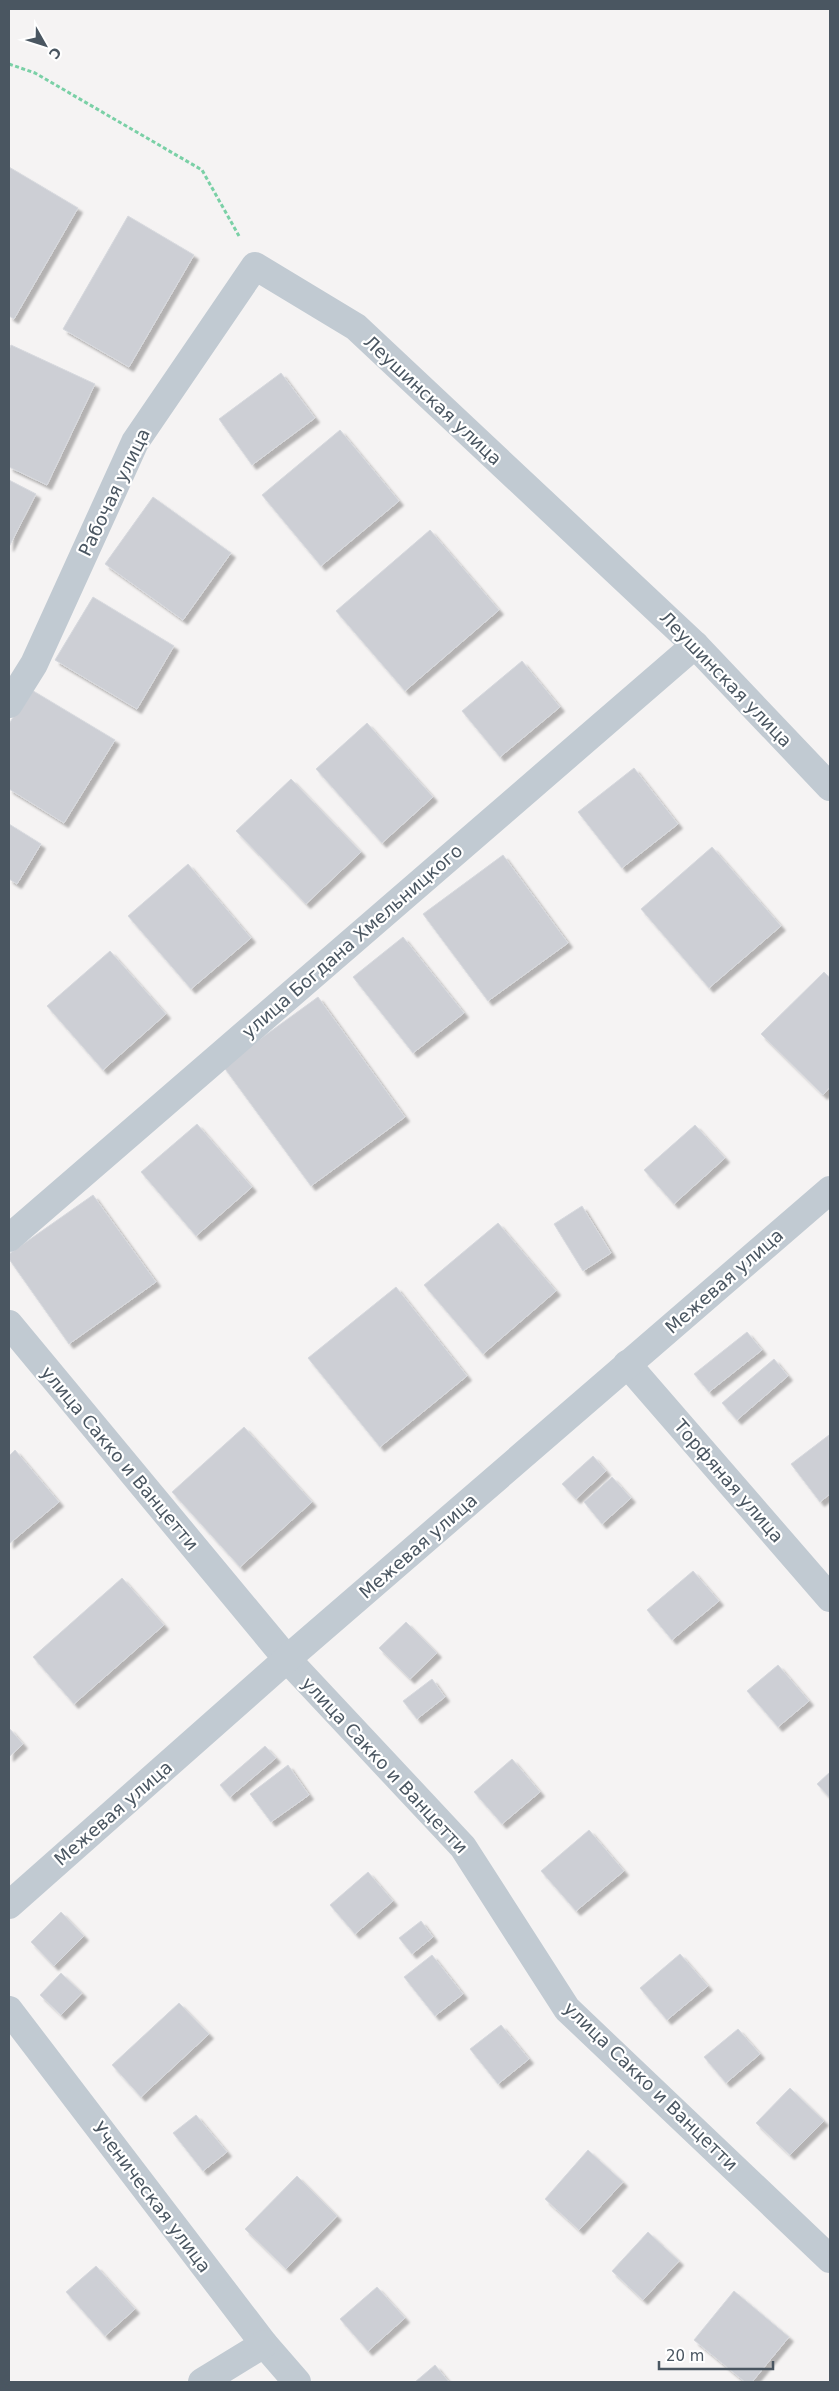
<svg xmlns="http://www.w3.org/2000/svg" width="839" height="2391" viewBox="0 0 839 2391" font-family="'DejaVu Sans',sans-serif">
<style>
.building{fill:#cdcfd5;stroke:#d7d9de;filter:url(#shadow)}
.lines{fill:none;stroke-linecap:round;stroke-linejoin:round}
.path{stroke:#7ad0a6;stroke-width:3;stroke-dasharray:4 2.5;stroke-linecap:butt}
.minor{stroke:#c1cad2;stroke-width:28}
.labels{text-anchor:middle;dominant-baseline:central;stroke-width:4.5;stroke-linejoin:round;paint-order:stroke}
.street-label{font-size:18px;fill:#4a5661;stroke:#fff}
</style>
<defs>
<filter id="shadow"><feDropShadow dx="4.5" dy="4.5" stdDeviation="1" flood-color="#0004"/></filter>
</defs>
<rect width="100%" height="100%" fill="#f5f3f3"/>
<g class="building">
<path d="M9 167 78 208 14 319 9 316Z"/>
<path d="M128 216 194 255 129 367 63 329Z"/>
<path d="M11 345 95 384 47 485 9 467V350Z"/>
<path d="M281 373 315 418 252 465 219 419Z"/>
<path d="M340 430 399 501 321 566 262 495Z"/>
<path d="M9 480 36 494 9 547Z"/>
<path d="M153 497 231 553 183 620 105 564Z"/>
<path d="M430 530 499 610 405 691 336 611Z"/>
<path d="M93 597 174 646 137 709 55 660Z"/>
<path d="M522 661 560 707 500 757 462 711Z"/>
<path d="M30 689 115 740 64 823 9 789V724Z"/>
<path d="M367 723 433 797 382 843 316 769Z"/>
<path d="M634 768 678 824 622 868 578 812Z"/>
<path d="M291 779 361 852 306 904 236 831Z"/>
<path d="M9 824 41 844 17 884 9 879Z"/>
<path d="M712 847 781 926 709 988 641 909Z"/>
<path d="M503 855 568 943 488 1001 423 914Z"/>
<path d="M188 864 251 938 191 989 128 916Z"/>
<path d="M403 937 464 1013 413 1053 353 977Z"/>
<path d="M110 951 166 1014 103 1070 47 1006Z"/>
<path d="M824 972 830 978V1087L823 1095 761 1034Z"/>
<path d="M318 997 405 1117 311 1186 223 1066Z"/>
<path d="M197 1124 252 1187 196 1236 141 1172Z"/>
<path d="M695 1125 725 1158 674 1204 644 1170Z"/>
<path d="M93 1195 156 1282 69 1344 9 1259V1254Z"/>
<path d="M582 1206 611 1253 583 1271 554 1224Z"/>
<path d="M498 1223 556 1291 483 1354 424 1285Z"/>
<path d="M396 1287 467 1376 380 1447 308 1358Z"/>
<path d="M747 1332 762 1350 709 1392 694 1374Z"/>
<path d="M774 1359 788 1376 737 1420 722 1403Z"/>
<path d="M244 1427 312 1502 240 1567 172 1492Z"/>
<path d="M829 1435 830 1494 820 1502 791 1464Z"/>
<path d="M15 1450 59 1502 9 1544V1456Z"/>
<path d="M593 1456 606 1471 576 1499 562 1484Z"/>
<path d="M612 1477 631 1498 602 1524 584 1502Z"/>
<path d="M693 1571 719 1601 672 1640 647 1610Z"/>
<path d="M122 1578 164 1625 74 1704 33 1657Z"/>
<path d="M406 1622 437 1653 410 1679 379 1648Z"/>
<path d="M778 1665 809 1701 778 1727 747 1691Z"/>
<path d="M432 1679 445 1697 417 1719 403 1701Z"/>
<path d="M9 1728 23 1744 9 1757Z"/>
<path d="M265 1746 276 1758 230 1797 220 1785Z"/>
<path d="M512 1759 540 1792 502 1824 474 1792Z"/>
<path d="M288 1765 309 1795 271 1822 250 1794Z"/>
<path d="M830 1772V1798L817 1784Z"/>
<path d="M589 1830 624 1871 576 1911 541 1871Z"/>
<path d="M368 1872 393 1901 355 1934 330 1905Z"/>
<path d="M61 1912 84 1936 54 1966 31 1942Z"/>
<path d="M421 1921 433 1937 412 1954 399 1938Z"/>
<path d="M680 1954 708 1986 667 2020 640 1988Z"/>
<path d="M432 1955 463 1994 435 2016 404 1977Z"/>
<path d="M61 1973 82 1993 61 2015 40 1995Z"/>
<path d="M179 2003 209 2034 141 2097 112 2065Z"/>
<path d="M501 2025 529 2059 498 2084 470 2049Z"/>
<path d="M738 2029 760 2054 726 2083 704 2057Z"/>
<path d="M790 2088 824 2121 790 2155 756 2123Z"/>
<path d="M196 2115 227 2152 203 2171 173 2133Z"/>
<path d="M588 2150 623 2182 579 2230 545 2199Z"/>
<path d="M297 2176 337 2216 286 2269 245 2229Z"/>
<path d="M648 2232 679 2261 643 2300 612 2271Z"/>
<path d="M96 2266 135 2309 105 2336 66 2292Z"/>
<path d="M377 2287 405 2318 368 2351 340 2319Z"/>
<path d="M734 2291 789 2337 752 2382H745L694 2340Z"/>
<path d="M435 2365 449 2382H415Z"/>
</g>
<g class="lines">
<path class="path" d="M9 64 35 73 202 170 239 236"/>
<g class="minor">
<path d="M9 704 34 664 135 442 255 266 356 327 695 645 830 787"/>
<path d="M9 1238 695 645"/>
<path d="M9 1324 287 1659 463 1847 567 2009 830 2259"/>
<path d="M627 1364 830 1598"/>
<path d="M9 1905 287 1659 830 1190"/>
<path d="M9 2010 264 2344 297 2382"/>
<path d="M202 2382 264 2344"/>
</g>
</g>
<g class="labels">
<g class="street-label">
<text transform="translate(433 400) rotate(43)">Леушинская улица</text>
<text transform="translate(114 492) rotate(-64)">Рабочая улица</text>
<text transform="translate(726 679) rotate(46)">Леушинская улица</text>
<text transform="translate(352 941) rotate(-41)">улица Богдана Хмельницкого</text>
<text transform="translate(724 1281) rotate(-41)">Межевая улица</text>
<text transform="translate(120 1458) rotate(50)">улица Сакко и Ванцетти</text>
<text transform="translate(729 1481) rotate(49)">Торфяная улица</text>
<text transform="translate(418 1546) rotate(-41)">Межевая улица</text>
<text transform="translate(385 1765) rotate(47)">улица Сакко и Ванцетти</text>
<text transform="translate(113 1813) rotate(-41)">Межевая улица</text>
<text transform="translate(651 2086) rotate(44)">улица Сакко и Ванцетти</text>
<text transform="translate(152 2197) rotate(53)">Ученическая улица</text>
</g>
</g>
<rect width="839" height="2391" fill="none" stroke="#4a5661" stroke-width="20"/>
<g transform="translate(45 45) rotate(129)" stroke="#ffffff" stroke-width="4" paint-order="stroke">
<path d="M0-4L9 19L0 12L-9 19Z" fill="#4a5661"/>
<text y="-8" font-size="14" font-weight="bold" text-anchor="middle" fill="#4a5661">С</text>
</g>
<path d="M659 2361v8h114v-8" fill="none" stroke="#4a5661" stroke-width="2.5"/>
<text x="666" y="2361" font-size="15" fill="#4a5661" stroke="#ffffff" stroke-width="4" paint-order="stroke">20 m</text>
</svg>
